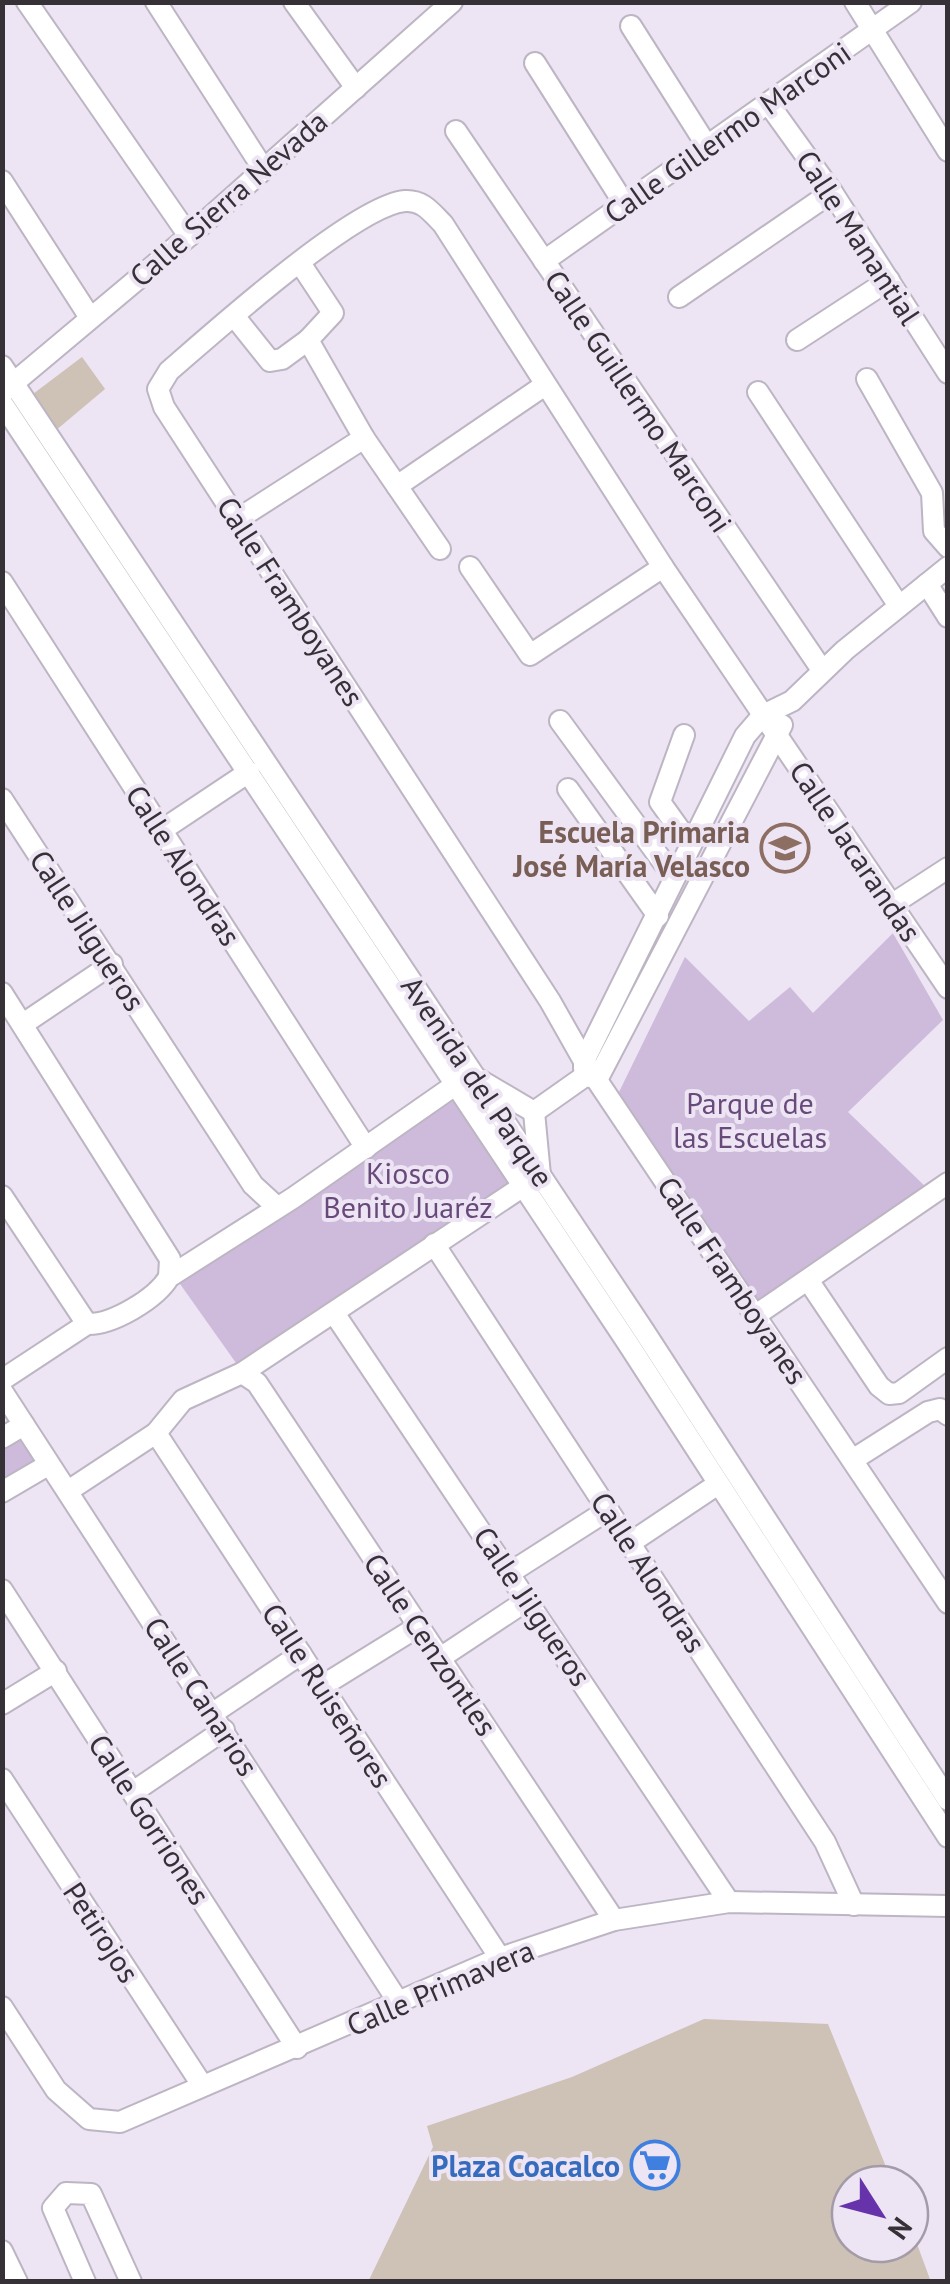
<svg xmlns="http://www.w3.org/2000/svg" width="950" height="2284" viewBox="0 0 950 2284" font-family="'PT Sans',sans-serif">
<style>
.green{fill:#cebbdb}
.building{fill:#cec1b5}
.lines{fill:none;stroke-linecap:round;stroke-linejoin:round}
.minor-casing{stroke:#bdb5c3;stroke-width:24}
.minor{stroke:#fff;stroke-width:20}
.labels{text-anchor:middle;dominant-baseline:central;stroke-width:8;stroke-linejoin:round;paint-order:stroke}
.street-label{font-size:30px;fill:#353137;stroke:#ede4f4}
.education-label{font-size:30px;font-weight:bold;fill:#785e54;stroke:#ede4f4;text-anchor:end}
.park-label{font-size:30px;fill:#67497a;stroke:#ede4f4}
.shop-label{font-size:30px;font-weight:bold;fill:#366cbe;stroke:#ede4f4;text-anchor:end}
</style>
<rect width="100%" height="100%" fill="#ede4f4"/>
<g class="green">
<path d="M893 933 943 1020 848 1112 931 1192 756 1315 619 1092 685 957 749 1021 790 987 813 1013Z"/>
<path d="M455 1086 523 1185 241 1370 173 1274Z"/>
<path d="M24 1425 48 1465 3 1492V1438Z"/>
</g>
<g class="building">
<path d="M82 357 105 389 55 431 33 394Z"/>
<path d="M704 2019 828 2024 893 2184H850V2244H910V2225L931 2282H368L433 2147 427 2126 572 2077Z"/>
</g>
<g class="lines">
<g class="minor-casing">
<g id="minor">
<path d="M27 2 189 236"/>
<path d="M156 2 264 170"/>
<path d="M294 2 356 88"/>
<path d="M855 2 948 151"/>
<path d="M631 26 707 146"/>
<path d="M535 63 625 205"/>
<path d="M768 103 832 192 948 373"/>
<path d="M456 131 822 670"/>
<path d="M2 181 89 316"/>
<path d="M544 261 911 2"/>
<path d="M300 263 333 313 308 340 364 438 440 549"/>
<path d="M679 297 832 192"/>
<path d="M234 316 270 361 282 359 308 340"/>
<path d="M797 340 889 280"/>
<path d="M2 366 644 1331 948 1800"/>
<path d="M867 379 932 493 934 531 948 547"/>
<path d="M4 391 189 236 452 2"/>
<path d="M758 392 899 606"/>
<path d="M2 403 627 1342 948 1837"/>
<path d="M397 486 545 385"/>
<path d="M238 519 364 438"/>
<path d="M470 567 530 655 663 567"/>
<path d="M2 582 366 1148"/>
<path d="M927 584 948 617"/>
<path d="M560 721 674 877"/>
<path d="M684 735 660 802 690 844"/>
<path d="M568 789 658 916"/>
<path d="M2 799 253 1185 277 1207"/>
<path d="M162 830 249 772"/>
<path d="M891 905 948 868"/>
<path d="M948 988 663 567 443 224C431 212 423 200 405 201 355 205 212 334 169 371L158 389 164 407 550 1001 584 1061 948 1603"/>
<path d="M2 993 170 1259 169 1277"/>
<path d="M23 1024 112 964"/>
<path d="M584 1069V1061L745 736 763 715 792 701 845 650 948 567"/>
<path d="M534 1112 585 1076 598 1078 782 725"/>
<path d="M2 1196 87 1324"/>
<path d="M434 1244 825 1842 854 1905"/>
<path d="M808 1280 879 1386 889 1394 899 1393 948 1358"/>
<path d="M334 1313 729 1902"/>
<path d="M756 1315 948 1183"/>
<path d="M242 1373 257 1383 614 1920"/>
<path d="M2 1380 87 1324C112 1325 156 1299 169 1277L293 1198 455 1085 473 1076 534 1112"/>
<path d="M2 1391 399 2003"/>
<path d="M156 1433 500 1958"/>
<path d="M2 1438 24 1425"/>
<path d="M854 1459 928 1412 940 1409 948 1415"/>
<path d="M68 1491 156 1433 183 1400 242 1373 540 1175 534 1112"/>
<path d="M2 1492 48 1465"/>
<path d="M630 1543 718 1484"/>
<path d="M511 1572 608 1510"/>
<path d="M2 1590 297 2048"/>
<path d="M440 1658 529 1599"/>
<path d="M322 1686 419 1626"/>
<path d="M2 1704 56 1671"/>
<path d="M213 1713 301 1654"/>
<path d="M2 1779 202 2085"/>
<path d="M133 1792 224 1730"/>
<path d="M2 2007 56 2090 89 2119 120 2122 500 1958 614 1920 729 1902 948 1906"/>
<path d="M2 2251 17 2282"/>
<path d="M85 2282 53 2208 66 2193 91 2194 131 2282"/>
</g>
</g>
<use href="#minor" class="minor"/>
</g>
<defs>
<g id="school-ring" transform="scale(2.5)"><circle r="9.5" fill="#ede4f4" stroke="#8d6e63" stroke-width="1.5"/><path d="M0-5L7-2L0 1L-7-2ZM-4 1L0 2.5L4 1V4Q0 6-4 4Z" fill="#8d6e63"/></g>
<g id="supermarket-ring" transform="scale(2.5)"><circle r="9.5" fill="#ede4f4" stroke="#3f7fe0" stroke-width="1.5"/><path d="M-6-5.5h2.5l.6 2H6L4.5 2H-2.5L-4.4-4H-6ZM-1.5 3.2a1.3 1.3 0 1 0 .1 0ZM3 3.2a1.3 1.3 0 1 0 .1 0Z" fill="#3f7fe0"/></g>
</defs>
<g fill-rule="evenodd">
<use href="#school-ring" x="785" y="848"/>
<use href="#supermarket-ring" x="655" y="2165"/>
</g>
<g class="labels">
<g class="street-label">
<text transform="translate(727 132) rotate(-35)">Calle Gillermo Marconi</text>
<text transform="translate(228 198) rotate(-41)">Calle Sierra Nevada</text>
<text transform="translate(859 237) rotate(57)">Calle Manantial</text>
<text transform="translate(639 401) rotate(56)">Calle Guillermo Marconi</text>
<text transform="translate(291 601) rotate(57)">Calle Framboyanes</text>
<text transform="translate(856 851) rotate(56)">Calle Jacarandas</text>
<text transform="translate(184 865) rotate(57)">Calle Alondras</text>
<text transform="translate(88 930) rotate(57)">Calle Jilgueros</text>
<text transform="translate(478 1081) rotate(56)">Avenida del Parque</text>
<text transform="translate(733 1280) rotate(56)">Calle Framboyanes</text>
<text transform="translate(649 1572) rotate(57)">Calle Alondras</text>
<text transform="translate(533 1606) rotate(56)">Calle Jilgueros</text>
<text transform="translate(431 1644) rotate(56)">Calle Cenzontles</text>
<text transform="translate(328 1695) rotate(57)">Calle Ruiseñores</text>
<text transform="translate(202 1696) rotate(57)">Calle Canarios</text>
<text transform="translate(150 1819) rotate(57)">Calle Gorriones</text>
<text transform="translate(102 1932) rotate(57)">Petirojos</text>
<text transform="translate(440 1987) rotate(-23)">Calle Primavera</text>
</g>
<g class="education-label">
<text x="750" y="831">Escuela Primaria<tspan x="750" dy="34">José María Velasco</tspan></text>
</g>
<g class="park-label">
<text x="750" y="1102">Parque de<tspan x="750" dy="34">las Escuelas</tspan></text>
<text x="408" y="1172">Kiosco<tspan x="408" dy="34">Benito Juaréz</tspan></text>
</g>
<g class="shop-label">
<text x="620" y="2165">Plaza Coacalco</text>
</g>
</g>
<rect width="950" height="2284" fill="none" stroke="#353137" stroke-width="10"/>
<g transform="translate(880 2214) rotate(126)"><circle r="48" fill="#ede4f4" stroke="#a39ca8" stroke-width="2.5"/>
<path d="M0-8L18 38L0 25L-18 38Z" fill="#6633aa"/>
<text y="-15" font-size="28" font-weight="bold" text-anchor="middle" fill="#353137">N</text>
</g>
</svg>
